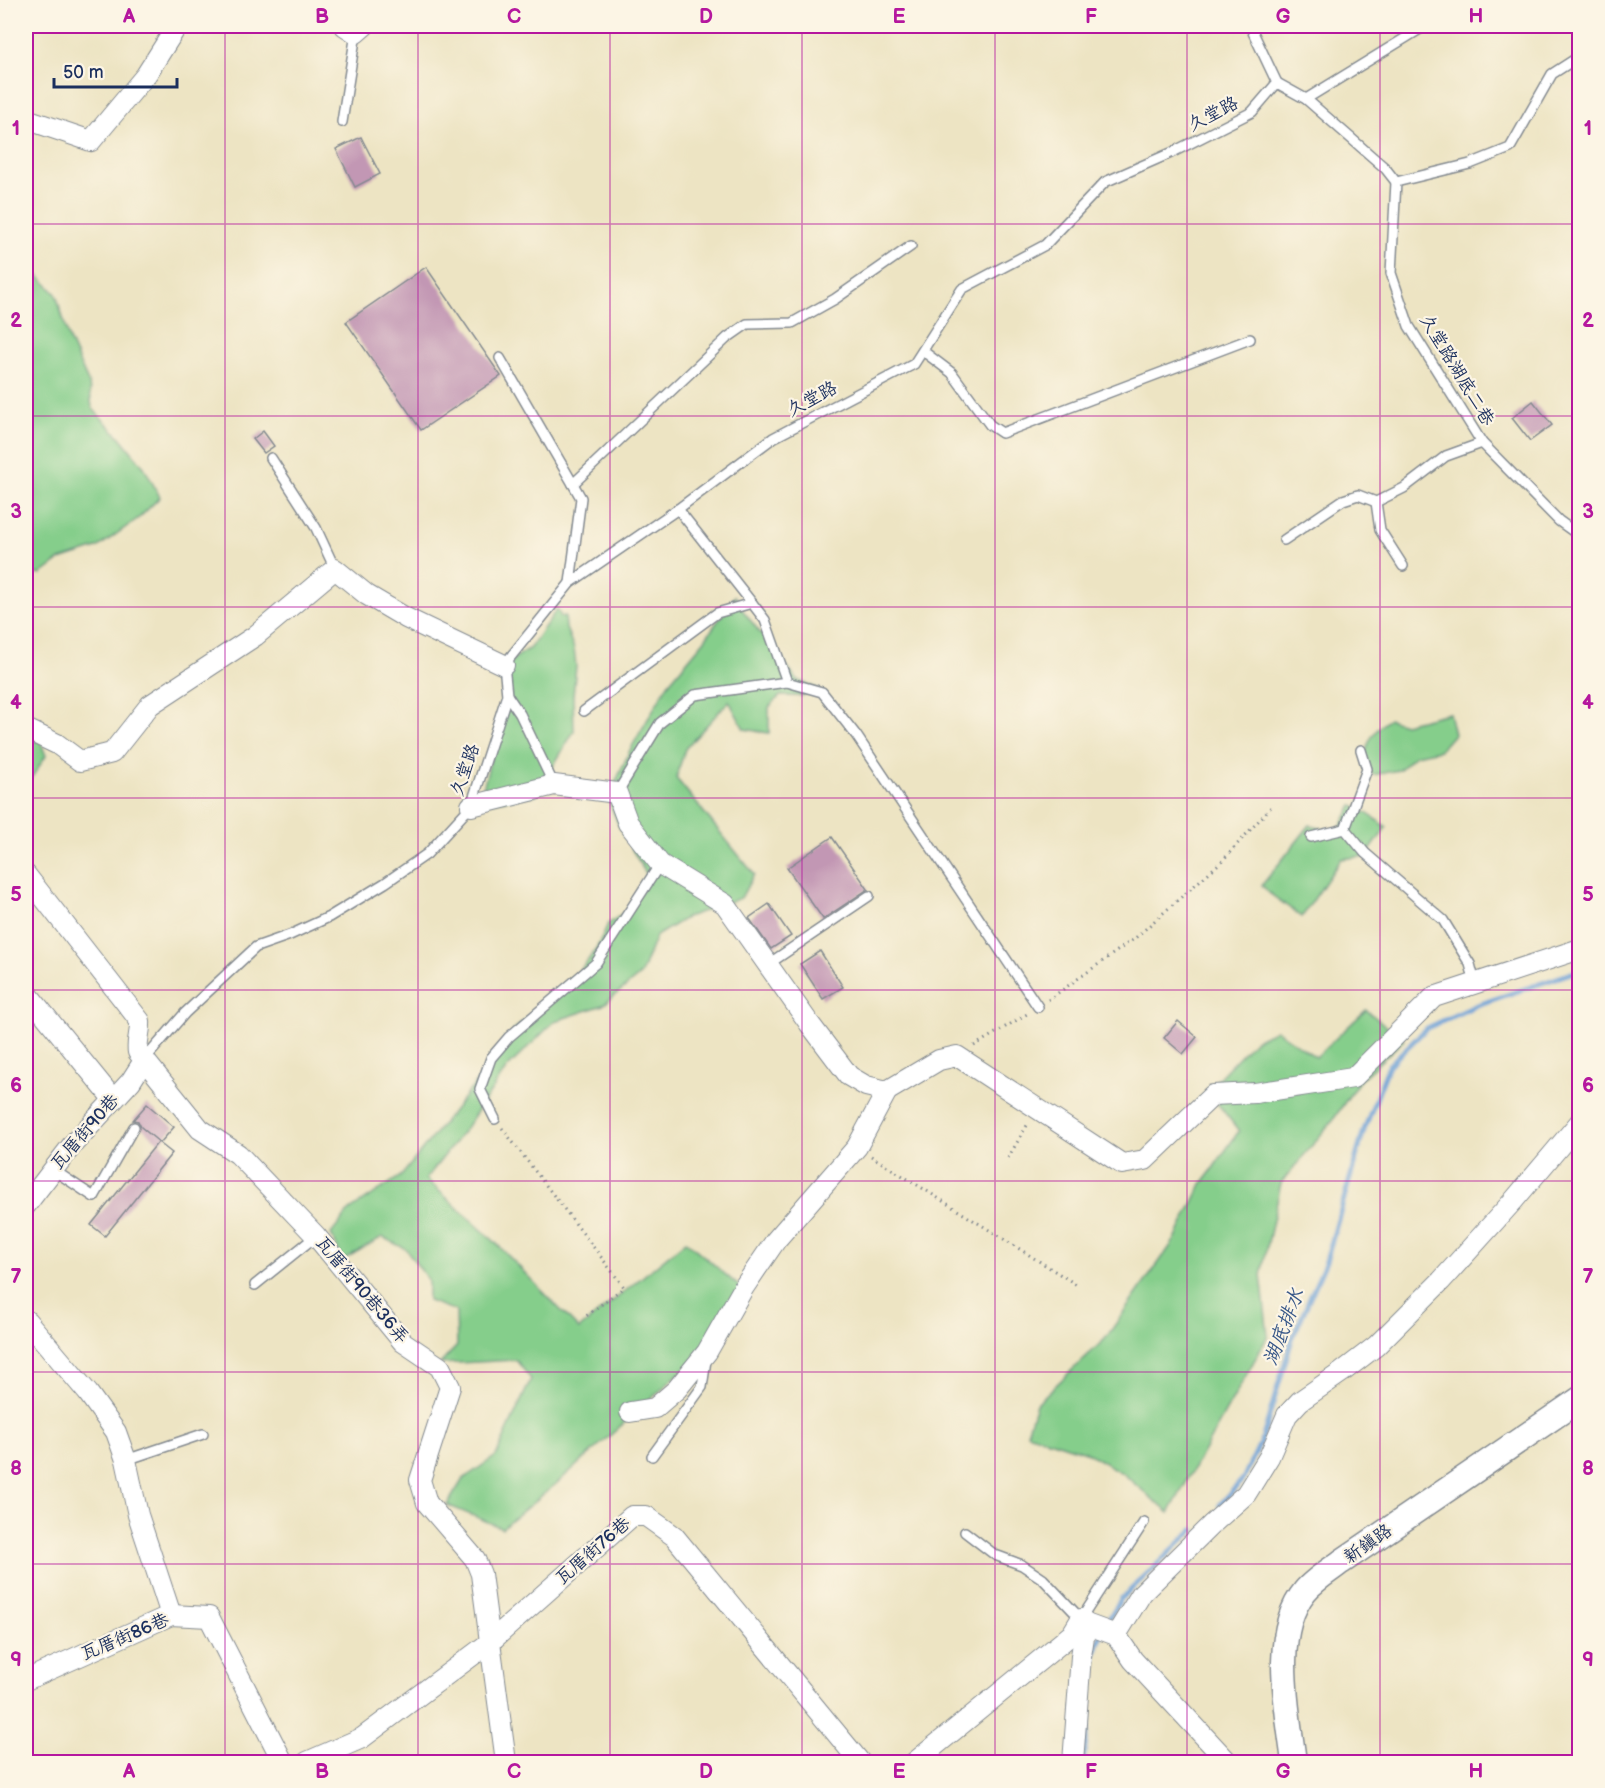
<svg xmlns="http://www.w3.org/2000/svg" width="1605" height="1788" viewBox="0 0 1605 1788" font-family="'Balsamiq Sans','LXGW WenKai TC',sans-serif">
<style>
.green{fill:#85ce8b;stroke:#507e74;stroke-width:1.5}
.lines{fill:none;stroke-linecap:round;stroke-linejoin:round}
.stream{stroke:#689ed5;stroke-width:5}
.building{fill:#c297b4}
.service-casing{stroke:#848a90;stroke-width:12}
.minor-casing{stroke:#848a90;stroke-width:22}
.tertiary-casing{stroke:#848a90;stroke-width:27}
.path{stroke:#848a90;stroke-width:3;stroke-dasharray:1.5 4.5;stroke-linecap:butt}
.service{stroke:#fff;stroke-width:9}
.minor{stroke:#fff;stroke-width:20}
.tertiary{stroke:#fff;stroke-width:24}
.grid{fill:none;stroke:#b5179e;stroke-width:1.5;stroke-opacity:0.55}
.labels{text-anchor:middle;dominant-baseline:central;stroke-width:4.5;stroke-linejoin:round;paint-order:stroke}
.street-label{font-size:18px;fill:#1b2f5e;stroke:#fcf5e5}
.water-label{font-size:20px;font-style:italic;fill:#365688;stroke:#fcf5e5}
.neatline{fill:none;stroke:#b5179e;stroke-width:2}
.grid-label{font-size:20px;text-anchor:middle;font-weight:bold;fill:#b5179e}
</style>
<rect width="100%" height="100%" fill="#fcf5e5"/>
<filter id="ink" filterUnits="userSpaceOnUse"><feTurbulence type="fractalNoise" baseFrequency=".0167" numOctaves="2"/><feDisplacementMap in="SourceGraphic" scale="12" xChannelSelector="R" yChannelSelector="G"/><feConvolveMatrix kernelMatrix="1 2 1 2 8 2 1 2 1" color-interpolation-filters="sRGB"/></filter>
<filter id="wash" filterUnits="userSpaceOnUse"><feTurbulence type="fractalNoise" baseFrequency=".008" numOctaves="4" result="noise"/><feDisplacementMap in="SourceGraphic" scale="24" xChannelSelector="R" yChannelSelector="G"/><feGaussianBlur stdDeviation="1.35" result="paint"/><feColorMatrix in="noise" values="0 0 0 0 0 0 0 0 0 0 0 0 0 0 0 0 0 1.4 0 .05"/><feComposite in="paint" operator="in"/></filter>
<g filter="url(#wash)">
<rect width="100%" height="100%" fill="#ede4c3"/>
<g class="green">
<path d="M33 270 56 294 69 339 89 384 92 408 119 436 144 467 160 497 140 517 97 548 60 560 41 574 26 575V278Z"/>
<path d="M735 596 744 612 797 680 819 689 802 696H780L769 707V733L744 729 729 701 685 749 676 778 754 874 741 898 687 917 656 936 641 974 603 1005 555 1021 507 1068 463 1132 426 1179 494 1241 579 1329 686 1241 740 1287 712 1344 556 1484 502 1528 447 1505 463 1479 496 1456 531 1379 516 1360 440 1364 457 1346 456 1311 428 1301V1280L406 1249 382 1237 343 1260 331 1234 350 1210 402 1175 482 1075 514 1030 582 968 596 949 608 924 629 909 648 877 620 829 608 799 630 750 668 684 704 641Z"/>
<path d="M557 609 561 617 565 616 566 628 574 649 576 666 573 696 574 731 536 795 479 804 507 696 504 665 530 648Z"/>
<path d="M1449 713 1454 734 1440 750 1415 755 1399 770 1373 775 1364 764C1365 744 1373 731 1389 719L1404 724Z"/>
<path d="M26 723 35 727 46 756 26 786Z"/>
<path d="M1352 806 1359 808 1387 827 1366 856 1341 859 1302 917 1269 893 1262 885 1310 825 1337 834Z"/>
<path d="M1366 1010 1404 1040 1359 1081 1333 1120 1281 1183 1261 1275 1268 1336 1169 1513 1122 1473 1086 1452 1027 1433 1036 1404 1105 1339 1174 1241 1202 1184 1239 1131 1207 1090 1255 1040 1276 1030 1316 1057Z"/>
</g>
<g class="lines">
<g class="stream">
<path d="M1220 1505 1243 1479 1263 1437 1292 1339 1326 1261 1364 1130 1389 1065 1427 1028 1477 1005 1580 970"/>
<path d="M1104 1626 1121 1599 1193 1530"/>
<path d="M1083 1762 1089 1720 1088 1689 1091 1665 1101 1635"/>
</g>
</g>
<g id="blocks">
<g class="building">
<path d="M361 137 380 174 355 187 336 149Z"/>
<path d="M426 267 501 376 421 430 346 322Z"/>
<path d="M1533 401 1552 425 1530 441 1512 418Z"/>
<path d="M263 431 274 446 264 453 253 439Z"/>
<path d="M832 837 868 889 823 919 787 868Z"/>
<path d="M769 904 791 936 771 949 749 918Z"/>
<path d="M820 951 843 987 823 999 800 964Z"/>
<path d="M1178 1021 1197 1037 1183 1054 1164 1038Z"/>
<path d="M147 1104 174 1127 160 1143 141 1127 138 1121 133 1120Z"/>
<path d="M158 1142 172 1153 105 1236 91 1225Z"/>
</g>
</g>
</g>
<g filter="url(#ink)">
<use href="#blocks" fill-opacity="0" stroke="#848a90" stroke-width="1.5"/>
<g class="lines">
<g class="service-casing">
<g id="service">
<path d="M1250 26 1277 83"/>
<path d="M1306 99 1425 26"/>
<path d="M342 122 356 33"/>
<path d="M1396 182 1391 273 1409 326 1482 443 1559 521 1580 536"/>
<path d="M923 351 952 373 990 425 1002 433 1250 339"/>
<path d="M500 358 573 484 727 338 747 324 792 323 835 299 911 246"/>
<path d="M271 458 316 528 335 569"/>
<path d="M1376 502 1380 530 1403 566"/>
<path d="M678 509 752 603"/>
<path d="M1284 540 1343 500 1358 495 1376 502 1404 488 1446 456 1482 443"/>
<path d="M570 583 581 498 573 484"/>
<path d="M507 695 520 714 554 785"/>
<path d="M584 711 717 613 752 603 765 620 787 682 822 692 856 735 1038 1007"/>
<path d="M1361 750 1367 769 1345 829 1365 853 1443 920 1470 964 1475 983"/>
<path d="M617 793 660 723 695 695 787 682"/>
<path d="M1311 837 1345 829"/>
<path d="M767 965 869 896"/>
<path d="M145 1059 185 1013 256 947 290 935 329 917 385 883 427 854 471 806 507 695 504 665 570 583 678 509 773 438 914 364 962 289 1045 245 1105 182 1171 153 1252 112 1277 83 1306 99 1385 168 1396 182 1470 164 1510 148 1552 74 1580 56"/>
<path d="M495 1119 480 1089 491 1058 509 1037 596 963 660 864"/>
<path d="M52 1169 94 1197 134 1127"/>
<path d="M255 1285 316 1236"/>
<path d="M652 1456 702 1387 706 1360"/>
<path d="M126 1460 203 1434"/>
<path d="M965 1532 995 1555 1022 1565 1043 1579 1081 1619 1144 1522"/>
</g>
</g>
<g class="minor-casing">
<g id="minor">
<path d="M345 26 356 33 364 26"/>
<path d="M26 119 91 141 146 75 177 26"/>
<path d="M26 729 57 744 80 761 112 753 150 705 255 636 335 569 367 595 406 618 504 665"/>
<path d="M471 806 554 785 617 793 628 823 660 864 725 904 809 1023 849 1076 866 1086 887 1091 939 1060 957 1056 1122 1164 1145 1160 1213 1095 1255 1093 1353 1078 1434 997 1580 949"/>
<path d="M26 875 140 1021C141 1032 136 1041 138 1052L200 1129 238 1154 316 1236 403 1342 440 1367 450 1387 420 1480 427 1503 475 1559 481 1574 506 1762"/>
<path d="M26 992 113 1099"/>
<path d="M26 1205 73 1144 131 1081 145 1059"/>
<path d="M27 1321 88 1393 116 1432 126 1460 138 1515 171 1615"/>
<path d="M630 1412 655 1408 677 1389 707 1352 744 1287 776 1240 857 1147 887 1091"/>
<path d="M1116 1635 1142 1593 1211 1525 1246 1494 1269 1457 1287 1415 1300 1401 1342 1372 1376 1346 1441 1281 1514 1200 1580 1122"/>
<path d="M26 1680 171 1615 209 1617 283 1762"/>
<path d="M307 1762 362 1738 489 1643 632 1516H646L674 1536 860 1762"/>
<path d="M915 1762 1072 1634 1081 1619 1086 1624 1116 1635 1133 1660 1228 1762"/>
<path d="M1073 1762 1081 1656 1086 1624"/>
</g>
</g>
<g class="tertiary-casing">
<path id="tertiary" d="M1294 1762C1288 1712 1270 1633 1305 1591 1314 1580 1329 1571 1341 1562L1580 1399"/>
</g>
<g class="path">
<path d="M1048 1000 1134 939 1222 861 1272 806"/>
<path d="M974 1046 1027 1014"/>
<path d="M502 1128 624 1287 585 1317"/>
<path d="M871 1156 1077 1285"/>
<path d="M1008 1158 1029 1122"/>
</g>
<use href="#service" class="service"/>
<use href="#minor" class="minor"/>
<use href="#tertiary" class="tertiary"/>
</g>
</g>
<path class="grid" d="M225 26V1762M418 26V1762M610 26V1762M802 26V1762M995 26V1762M1187 26V1762M1380 26V1762M26 224H1580M26 416H1580M26 607H1580M26 798H1580M26 990H1580M26 1181H1580M26 1372H1580M26 1564H1580"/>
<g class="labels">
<g class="street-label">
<text transform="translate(1213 114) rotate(-27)">久堂路</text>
<text transform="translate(1457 370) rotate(59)">久堂路湖底二巷</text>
<text transform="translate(812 399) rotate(-28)">久堂路</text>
<text transform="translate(465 770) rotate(-71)">久堂路</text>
<text transform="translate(85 1132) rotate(-49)">瓦厝街90巷</text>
<text transform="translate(362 1290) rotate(50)">瓦厝街90巷36弄</text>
<text transform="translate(1368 1544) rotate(-35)">新鎮路</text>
<text transform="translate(593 1551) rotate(-41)">瓦厝街76巷</text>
<text transform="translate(125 1637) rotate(-23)">瓦厝街86巷</text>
</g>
<g class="water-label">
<text transform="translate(1284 1327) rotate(-69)">湖底排水</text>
</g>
</g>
<rect width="1605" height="1788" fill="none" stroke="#fcf5e5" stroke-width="66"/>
<path d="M54 78v9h123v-9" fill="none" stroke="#1b2f5e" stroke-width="3"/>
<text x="63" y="78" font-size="18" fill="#1b2f5e" stroke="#fcf5e5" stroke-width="4.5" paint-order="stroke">50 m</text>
<rect x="33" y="33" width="1539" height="1722" class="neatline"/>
<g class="grid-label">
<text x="129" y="23">A</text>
<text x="322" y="23">B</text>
<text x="514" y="23">C</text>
<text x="706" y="23">D</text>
<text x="899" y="23">E</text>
<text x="1091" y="23">F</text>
<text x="1283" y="23">G</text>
<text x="1476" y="23">H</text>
<text x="16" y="135">1</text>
<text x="1588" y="135">1</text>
<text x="16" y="327">2</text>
<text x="1588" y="327">2</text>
<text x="16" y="518">3</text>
<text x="1588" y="518">3</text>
<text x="16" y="709">4</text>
<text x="1588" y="709">4</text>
<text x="16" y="901">5</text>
<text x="1588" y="901">5</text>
<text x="16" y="1092">6</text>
<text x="1588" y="1092">6</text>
<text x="16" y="1283">7</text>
<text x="1588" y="1283">7</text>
<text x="16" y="1475">8</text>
<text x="1588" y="1475">8</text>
<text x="16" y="1666">9</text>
<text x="1588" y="1666">9</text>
<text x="129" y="1778">A</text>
<text x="322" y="1778">B</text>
<text x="514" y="1778">C</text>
<text x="706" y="1778">D</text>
<text x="899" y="1778">E</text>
<text x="1091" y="1778">F</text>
<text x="1283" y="1778">G</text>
<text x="1476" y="1778">H</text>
</g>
</svg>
